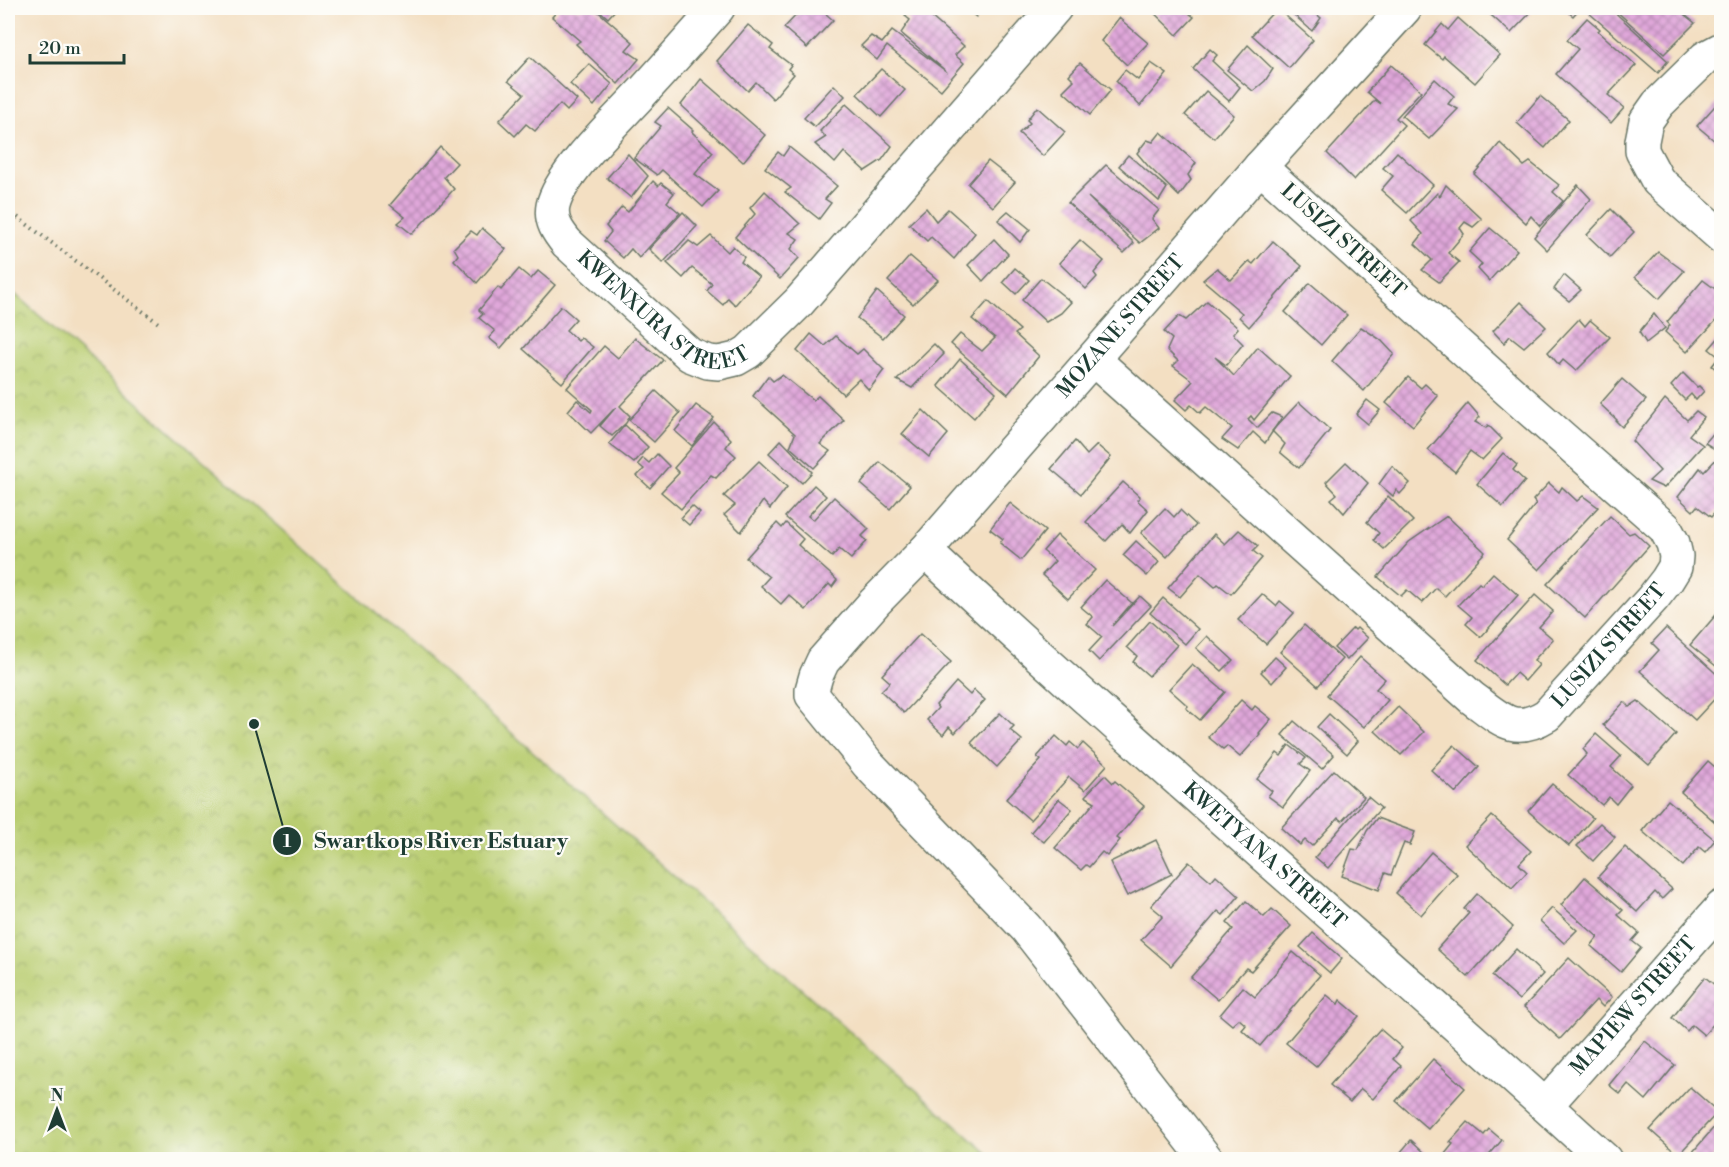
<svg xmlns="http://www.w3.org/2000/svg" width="1729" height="1167" viewBox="0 0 1729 1167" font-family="'Libre Bodoni',serif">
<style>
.park{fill:url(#park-crowns);stroke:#6c8552;stroke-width:1.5}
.building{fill:url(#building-cross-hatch)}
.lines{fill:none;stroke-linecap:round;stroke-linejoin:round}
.minor-casing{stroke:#697666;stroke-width:36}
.path{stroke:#697666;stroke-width:4;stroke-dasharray:1.5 4.5;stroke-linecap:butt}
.minor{stroke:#fff;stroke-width:33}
.labels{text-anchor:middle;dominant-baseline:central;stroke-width:4.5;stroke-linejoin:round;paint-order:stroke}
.street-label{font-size:21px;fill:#1f3d34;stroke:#fdfcf7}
.leader{fill:none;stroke:#1f3d34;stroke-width:2}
.callout-dot{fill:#1f3d34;stroke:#fdfcf7;stroke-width:2}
.mark-label{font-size:18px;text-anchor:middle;font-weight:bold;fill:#fff}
.callout-label{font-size:22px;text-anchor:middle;font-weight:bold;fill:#1f3d34;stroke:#fdfcf7;stroke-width:4.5;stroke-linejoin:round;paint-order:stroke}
</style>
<defs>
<pattern id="park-crowns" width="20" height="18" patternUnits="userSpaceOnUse" patternTransform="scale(1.5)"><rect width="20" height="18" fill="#b9cd71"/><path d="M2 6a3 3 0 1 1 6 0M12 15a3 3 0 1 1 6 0" fill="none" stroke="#96a85e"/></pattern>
<pattern id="building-cross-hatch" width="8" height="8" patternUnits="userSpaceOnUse" patternTransform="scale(1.5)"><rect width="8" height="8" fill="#e0a7da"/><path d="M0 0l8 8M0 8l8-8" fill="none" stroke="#b589b2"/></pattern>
</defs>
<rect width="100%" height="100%" fill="#fdfcf7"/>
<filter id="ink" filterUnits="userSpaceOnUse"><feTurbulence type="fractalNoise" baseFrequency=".0167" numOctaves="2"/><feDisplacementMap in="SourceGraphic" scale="12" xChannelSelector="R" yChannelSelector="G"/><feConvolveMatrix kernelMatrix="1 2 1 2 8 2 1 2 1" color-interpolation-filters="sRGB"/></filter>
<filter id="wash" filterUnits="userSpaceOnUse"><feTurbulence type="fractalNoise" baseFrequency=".008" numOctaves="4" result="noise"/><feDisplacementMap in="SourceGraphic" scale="24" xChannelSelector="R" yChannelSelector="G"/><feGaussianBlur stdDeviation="1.35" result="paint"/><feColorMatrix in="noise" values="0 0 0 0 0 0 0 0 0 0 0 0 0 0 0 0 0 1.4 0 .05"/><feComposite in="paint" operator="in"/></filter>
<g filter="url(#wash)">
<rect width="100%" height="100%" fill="#f3dfc2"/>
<path class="park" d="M8 288 994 1159H8Z"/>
<g id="blocks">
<g class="building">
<path d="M560 8H576L579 10 581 8H594L633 42 626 50 639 59 618 84 576 44 580 41 552 17Z"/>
<path d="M597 8H617L608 18Z"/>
<path d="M803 8H819L833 20 807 48 784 28Z"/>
<path d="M912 8H921L964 46 955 55 964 63 941 90 887 46 877 60 861 46 871 36 882 43 892 31 947 72 901 33 910 20 905 16Z"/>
<path d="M965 8H983L976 17Z"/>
<path d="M1125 8H1138L1131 13Z"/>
<path d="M1149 8H1196L1190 14 1194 17 1177 35Z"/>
<path d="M1277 8 1313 40 1289 68 1252 35Z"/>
<path d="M1286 8H1309L1321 18 1312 31Z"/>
<path d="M1483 8H1535L1511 33Z"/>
<path d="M1563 8H1580L1573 16Z"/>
<path d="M1592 8H1610L1668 61 1658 73 1588 12Z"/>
<path d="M1613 8H1676L1695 23 1664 54Z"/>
<path d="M1119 18 1148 43 1127 65 1101 41Z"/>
<path d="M1458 18 1500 55 1475 83 1444 56 1442 59 1425 45 1442 24 1448 30Z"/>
<path d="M1587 18 1600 29 1598 31 1636 65 1608 95 1624 108 1611 123 1556 74 1578 49 1567 40Z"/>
<path d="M748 25 773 45 770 49 791 65 788 69 794 74 773 99 756 82 748 91 717 61Z"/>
<path d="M1248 45 1273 69 1265 81 1253 91 1227 70Z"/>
<path d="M1210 49 1217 55 1212 61 1240 87 1229 101 1193 69Z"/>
<path d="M530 57 577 100 567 111 560 104 535 131 526 124 515 136 499 121 524 94 508 81Z"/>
<path d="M1080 63 1111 90 1090 115 1063 91 1074 80 1069 75Z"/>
<path d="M1151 63 1167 74 1140 106 1116 81 1125 70 1138 80Z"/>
<path d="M589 64 612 84 594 106 570 84Z"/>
<path d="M1391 65 1421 91 1396 118 1404 125 1354 180 1327 153 1375 100 1381 104 1367 92Z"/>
<path d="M881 69 905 90 881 117 857 94Z"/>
<path d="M701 79 765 135 743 162 681 105Z"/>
<path d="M1435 79 1454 96 1448 104 1458 109 1429 139 1402 116Z"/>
<path d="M834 85 845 96 815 127 804 118Z"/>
<path d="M1206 91 1234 115 1214 138 1185 115Z"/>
<path d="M1540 96 1569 120 1545 148 1517 123Z"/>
<path d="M1722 98V147L1697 126Z"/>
<path d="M846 104 892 146 882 160 865 171 844 152 835 163 815 144 826 137 820 131Z"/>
<path d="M1037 107 1065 132 1043 156 1019 133 1030 123 1027 120Z"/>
<path d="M668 108 693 130 692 132 713 152 695 174 718 191 703 207 662 170 657 175 634 158 661 126 655 122Z"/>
<path d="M1161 132 1196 163 1188 175 1191 180 1179 196 1148 166 1137 153 1147 140 1153 142Z"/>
<path d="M1500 143 1524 166 1530 162 1559 185 1553 192 1563 201 1540 226 1531 216 1526 223 1474 174Z"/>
<path d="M440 147 457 163 444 177 454 189 412 234 398 223 405 217 390 205Z"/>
<path d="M789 147 837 186 825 199 831 203 819 219 785 192 791 188 765 168 778 152 783 156Z"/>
<path d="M1397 152 1433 185 1407 213 1381 190 1393 176 1383 168Z"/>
<path d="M628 154 648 176 631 198 607 178Z"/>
<path d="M1128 155 1167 188 1159 201 1119 166Z"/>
<path d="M988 161 1015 182 993 207 968 184Z"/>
<path d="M1106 165 1159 210 1152 219 1159 228 1140 243 1088 197 1134 243 1124 253 1068 203Z"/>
<path d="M653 181 658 186 661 183 674 193 667 202 680 213 639 258 631 249 623 258 604 241 611 232 606 226 622 207 628 212Z"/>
<path d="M1446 185 1482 219 1473 227 1465 222 1460 228 1464 234 1448 253 1459 262 1439 282 1422 270 1432 260 1415 244 1423 234 1411 221 1437 193 1440 196Z"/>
<path d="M1578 185 1591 199 1547 250 1534 237Z"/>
<path d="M765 191 800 224 789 233 798 239 791 249 799 258 780 279 735 237 755 214 750 208Z"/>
<path d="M926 208 936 221 948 209 975 233 954 259 931 237 927 241 909 224Z"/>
<path d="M1611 209 1634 232 1610 257 1587 235Z"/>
<path d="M1008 211 1030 229 1020 242 998 220Z"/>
<path d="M683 212 697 226 663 263 649 249Z"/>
<path d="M482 228 506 249 477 283 454 260 458 255 454 248 471 231 477 235Z"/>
<path d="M1490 228 1517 250 1489 281 1478 269 1482 264 1469 252Z"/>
<path d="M711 236 728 252 733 246 744 257 741 262 759 277 735 305 728 298 723 305 707 291 712 284 692 268 683 278 667 263 689 241 698 247Z"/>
<path d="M994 239 1008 254 983 281 968 265Z"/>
<path d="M1080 240 1104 261 1094 273 1097 277 1086 289 1059 263Z"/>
<path d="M1273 241 1302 266 1249 327 1239 317 1242 313 1203 280 1217 268 1231 280 1249 261 1253 264Z"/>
<path d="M1658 252 1684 271 1659 299 1635 277Z"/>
<path d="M910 256 938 280 913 304 888 281Z"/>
<path d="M1015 268 1029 280 1016 294 1003 282Z"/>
<path d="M519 269 531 279 538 271 555 285 501 348 489 338 495 331 479 318 483 314 479 310 498 287 501 290Z"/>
<path d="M1564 275 1581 290 1569 301 1554 289Z"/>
<path d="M1041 278 1071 302 1061 313 1046 322 1022 300Z"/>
<path d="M1703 280 1722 294 1717 299 1722 302V314L1687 352 1665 332 1670 325 1667 322Z"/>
<path d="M1310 283 1347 315 1321 345 1285 312Z"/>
<path d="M877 291 904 315 883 338 857 318Z"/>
<path d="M988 301 1020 330 1015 334 1039 356 1008 394 951 344 960 334 982 351 995 338 972 319Z"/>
<path d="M1207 301 1238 328 1233 334 1243 344 1226 365 1215 357 1234 376 1258 347 1290 376 1254 420 1251 416 1248 419 1257 428 1272 413 1282 417 1265 443 1253 432 1238 450 1222 439 1232 428 1206 407 1200 413 1191 405 1186 410 1175 400 1193 381 1173 366 1178 361 1167 350 1172 339 1164 332 1179 316 1186 320Z"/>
<path d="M1521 302 1546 327 1524 347 1510 336 1504 343 1493 331Z"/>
<path d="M561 306 576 319 566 330 578 341 581 338 593 347 562 383 523 349Z"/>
<path d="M1654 314 1665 328 1646 343 1639 332Z"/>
<path d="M1579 319 1585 326 1590 320 1610 337 1576 371 1563 360 1559 365 1548 352Z"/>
<path d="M1361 327 1381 340 1394 354 1364 391 1332 361Z"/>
<path d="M811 334 825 346 836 336 857 354 863 349 884 370 869 390 859 379 843 394 797 351Z"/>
<path d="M1722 334V374L1712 366 1719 357 1709 349Z"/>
<path d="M635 338 663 360 620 406 630 416 626 423 612 436 600 426 616 407 591 433 568 411 577 400 591 412 592 410 567 388 604 346 618 358Z"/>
<path d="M934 344 944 354 912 388 897 380Z"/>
<path d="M960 359 996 392 974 418 938 386Z"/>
<path d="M1683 373 1697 387 1699 386 1704 391 1696 400 1691 394 1685 400 1671 386Z"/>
<path d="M782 375 813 400 818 396 844 420 820 444 830 451 814 468 790 447 795 434 753 396 768 376 773 381Z"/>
<path d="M1408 377 1421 388 1425 384 1438 396 1413 426 1386 403Z"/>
<path d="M1622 379 1646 400 1622 427 1616 421 1617 420 1600 404Z"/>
<path d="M656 391 680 413 654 442 629 420Z"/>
<path d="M1665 399 1687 420 1696 411 1704 417 1689 435 1703 445 1664 488 1649 481 1660 471 1632 441Z"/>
<path d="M1367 400 1380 410 1368 424 1356 414Z"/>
<path d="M1299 402 1330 430 1299 468 1280 452 1285 444 1272 431Z"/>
<path d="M1468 403 1480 417 1475 422 1486 428 1488 425 1502 439 1482 460 1470 451 1455 472 1428 450Z"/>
<path d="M696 405 714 418 692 446 675 431Z"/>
<path d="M923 410 948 434 929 457 902 434Z"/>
<path d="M714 422 731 439 726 447 736 456 716 478 711 475 681 509 661 492 679 473 674 468Z"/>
<path d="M1722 423V447L1718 451 1705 443Z"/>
<path d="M625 425 648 447 634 463 609 444Z"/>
<path d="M781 440 812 472 802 483 769 453Z"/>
<path d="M1075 441 1087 455 1097 445 1111 457 1081 494 1051 469Z"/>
<path d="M1503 453 1517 465 1513 470 1525 481 1503 507 1477 484Z"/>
<path d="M1722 453V505L1711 517 1697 506 1693 511 1678 497 1700 468 1704 472Z"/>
<path d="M657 454 669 466 650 488 637 476 644 469 638 464 643 458 649 463Z"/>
<path d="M759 461 787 487 770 509 763 501 741 532 724 515 735 505 724 496Z"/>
<path d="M880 462 910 486 890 509 861 484Z"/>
<path d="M1346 462 1368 483 1344 513 1331 499 1337 494 1326 482Z"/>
<path d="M1392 466 1410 483 1400 494 1396 490 1393 496 1379 484Z"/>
<path d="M1123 482 1140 497 1137 500 1148 510 1130 533 1122 524 1106 541 1086 522Z"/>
<path d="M1549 483 1559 492 1562 487 1577 501 1583 496 1598 507 1539 570 1507 540 1536 504 1533 500Z"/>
<path d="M814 485 826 496 808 516 813 520 834 497 869 529 862 536 867 541 851 559 839 549 832 557 785 517Z"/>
<path d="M1388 496 1413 521 1384 549 1374 540 1379 533 1367 522Z"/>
<path d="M1010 503 1045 531 1021 560 1000 543 1003 539 990 529Z"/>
<path d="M692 506 700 513 689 525 681 518Z"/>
<path d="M1165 508 1174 517 1180 510 1196 525 1167 557 1141 533Z"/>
<path d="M1447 516 1485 552 1445 596 1436 588 1422 603 1407 590 1401 596 1378 577 1409 542Z"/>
<path d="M1610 516 1629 534 1634 532 1649 546 1585 618 1547 584Z"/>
<path d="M777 523 782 528 786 523 803 539 798 545 837 580 832 587 829 584 806 610 789 595 781 604 761 586 769 577 746 558Z"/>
<path d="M1239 530 1258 546 1253 551 1262 558 1231 594 1218 584 1215 587 1200 574 1180 597 1168 588 1214 534 1225 544Z"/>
<path d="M1057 535 1095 570 1068 599 1042 575 1055 561 1043 551Z"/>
<path d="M1136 541 1159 562 1147 576 1123 555Z"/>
<path d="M1493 573 1518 595 1481 637 1466 624 1472 617 1458 605 1479 583 1482 585Z"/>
<path d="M1105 580 1132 603 1112 626 1140 596 1151 606 1099 661 1089 651 1102 637 1087 624 1093 617 1081 607Z"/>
<path d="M1262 594 1276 606 1280 601 1294 613 1266 644 1238 620Z"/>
<path d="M1535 595 1553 611 1539 627 1553 639 1534 660 1539 665 1525 681 1516 673 1505 685 1477 660Z"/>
<path d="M1163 598 1198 629 1185 644 1150 613Z"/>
<path d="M1722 608V671L1690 645Z"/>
<path d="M1150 621 1177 645 1149 676 1133 662 1137 656 1127 647Z"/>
<path d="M1304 625 1342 659 1318 686 1280 652Z"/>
<path d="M1353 628 1355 630 1357 628 1368 638 1347 660 1334 648Z"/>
<path d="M1666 628 1722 679V691L1695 720 1640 671 1659 650 1652 643Z"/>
<path d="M920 634 951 662 904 713 881 691 890 682 882 675Z"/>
<path d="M1207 636 1233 660 1222 671 1196 648Z"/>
<path d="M1275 657 1286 667 1272 683 1261 672Z"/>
<path d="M1360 657 1385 679 1376 689 1388 700 1364 727 1327 695Z"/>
<path d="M1192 664 1225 692 1200 720 1186 708 1188 706 1169 689Z"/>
<path d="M956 682 970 695 974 690 985 700 955 733 949 727 943 735 927 720 938 708 936 705Z"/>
<path d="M1241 700 1252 710 1255 706 1271 719 1259 733 1260 735 1240 757 1227 746 1223 749 1208 737Z"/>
<path d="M1638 701 1676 734 1649 765 1603 725 1624 702 1629 707Z"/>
<path d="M1398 707 1424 732 1401 755 1375 731Z"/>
<path d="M1000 713 1014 726 1010 730 1022 740 997 767 971 743Z"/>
<path d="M1329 714 1358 741 1347 754 1317 727Z"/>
<path d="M1294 721 1334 755 1322 769 1282 735Z"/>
<path d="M1596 734 1621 756 1611 767 1631 785 1616 804 1609 797 1602 805 1568 775 1587 754 1583 749Z"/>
<path d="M1056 736 1067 746 1070 742 1078 749 1083 743 1107 765 1085 790 1069 777 1030 820 1006 799 1041 760 1037 757Z"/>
<path d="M1289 745 1306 758 1300 764 1310 771 1283 807 1268 796 1272 791 1257 779 1277 753 1281 756Z"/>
<path d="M1454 745 1479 767 1456 793 1431 770Z"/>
<path d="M1708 761 1722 773V828L1681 792Z"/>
<path d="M1334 770 1364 797 1342 821 1338 818 1312 846 1305 840 1300 845 1281 828Z"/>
<path d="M1105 775 1113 783 1115 781 1144 806 1117 838 1120 840 1107 856 1102 852 1089 867 1086 865 1081 870 1055 848 1095 802 1085 796Z"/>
<path d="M1552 784 1593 818 1569 846 1528 811Z"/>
<path d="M1368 797 1381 808 1328 868 1315 857Z"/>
<path d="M1059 799 1072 809 1044 842 1031 832Z"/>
<path d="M1668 800 1715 840 1705 852 1699 847 1683 866 1642 831Z"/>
<path d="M1492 816 1531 851 1519 864 1527 872 1512 888 1465 845Z"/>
<path d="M1377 818 1415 832 1410 845 1404 843 1391 875 1385 873 1379 890 1342 876 1352 849 1358 850 1367 831Z"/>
<path d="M1600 823 1615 837 1593 861 1577 846Z"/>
<path d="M1156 840 1172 874 1127 896 1110 862Z"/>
<path d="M1625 847 1672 889 1662 899 1655 892 1637 912 1598 877Z"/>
<path d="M1431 852 1457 874 1421 915 1396 893Z"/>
<path d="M1189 862 1211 881 1216 875 1239 896 1223 915 1218 911 1171 966 1141 940 1163 916 1151 906Z"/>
<path d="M1585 877 1623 910 1618 915 1639 933 1632 941 1641 948 1621 972 1591 946 1598 937 1561 905Z"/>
<path d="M1477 894 1513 927 1468 977 1437 949 1469 913 1464 909Z"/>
<path d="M1246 901 1264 917 1272 909 1291 926 1251 971 1246 968 1218 1000 1191 977 1233 929 1227 923Z"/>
<path d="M1552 908 1577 930 1564 943 1540 921Z"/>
<path d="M1313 933 1342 959 1330 973 1300 947Z"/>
<path d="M1516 949 1543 974 1519 1000 1492 976Z"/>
<path d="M1293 952 1320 975 1260 1046 1242 1030 1246 1025 1239 1019 1232 1025 1220 1015 1243 987 1255 997Z"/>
<path d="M1569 958 1612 997 1603 1007 1596 1000 1560 1039 1524 1007Z"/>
<path d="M1705 977 1722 991V1014L1704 1035 1692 1025 1687 1031 1672 1018Z"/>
<path d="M1327 995 1338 1004 1340 1000 1359 1016 1316 1067 1286 1043Z"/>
<path d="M1380 1029 1402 1048 1393 1059 1401 1066 1373 1099 1361 1089 1350 1102 1330 1085Z"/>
<path d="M1645 1041 1675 1065 1646 1100 1628 1084 1620 1094 1609 1085Z"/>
<path d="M1433 1059 1465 1088 1428 1129 1396 1101Z"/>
<path d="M1690 1087 1718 1112 1678 1155 1650 1130Z"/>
<path d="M1722 1118V1146L1710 1160H1697L1691 1154Z"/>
<path d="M1468 1122 1484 1135 1489 1129 1502 1140 1485 1160H1440L1453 1144 1450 1142Z"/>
<path d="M1411 1140 1425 1153 1419 1160H1394Z"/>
<path d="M1722 1150V1160H1713Z"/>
</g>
</g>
</g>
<g filter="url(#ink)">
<use href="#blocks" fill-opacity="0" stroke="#697666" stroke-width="1.5"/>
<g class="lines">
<g class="minor-casing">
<g id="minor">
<path id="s1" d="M718 8C691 38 665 68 638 97 615 122 560 174 553 206 550 221 558 232 567 243L690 355 708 362 719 363 736 359 748 352 799 302 1055 8"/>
<path d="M1722 49 1705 58 1658 104 1646 121 1642 141V151L1658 181 1722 237"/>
<path id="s2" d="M1093 359 1472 698C1500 718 1513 736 1547 715L1653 598 1667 580 1675 567 1676 556 1673 543 1665 528 1526 406 1260 167"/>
<path id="s3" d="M925 551C1148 759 1381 954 1605 1160"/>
<path id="s4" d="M1546 1105 1722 907"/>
<path id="s5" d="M1207 1160 1026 928 868 764 812 695V690L816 676 823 661 875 602 925 551 1260 167 1405 8"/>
</g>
</g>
<path class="path" d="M8 210 161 325"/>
<use href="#minor" class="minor"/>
</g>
</g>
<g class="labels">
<g class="street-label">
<text transform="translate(1343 241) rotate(42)">LUSIZI STREET</text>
<text stroke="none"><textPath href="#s1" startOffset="423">KWENXURA STREET</textPath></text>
<text stroke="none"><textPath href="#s5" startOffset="1095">MOZANE STREET</textPath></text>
<text stroke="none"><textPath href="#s2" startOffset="686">LUSIZI STREET</textPath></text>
<text stroke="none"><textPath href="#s3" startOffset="456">KWETYANA STREET</textPath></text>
<text stroke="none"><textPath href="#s4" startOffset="132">MAPIEW STREET</textPath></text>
</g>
</g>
<path class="leader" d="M254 724L287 841"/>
<g class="callout-dot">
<circle cx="254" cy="724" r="6"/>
<circle cx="287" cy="841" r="15"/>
</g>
<g class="mark-label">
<text x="287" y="847">1</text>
</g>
<g class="callout-label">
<text x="441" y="848">Swartkops River Estuary</text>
</g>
<rect width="1729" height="1167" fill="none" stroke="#fdfcf7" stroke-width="30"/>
<g transform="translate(57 1110)" stroke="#fdfcf7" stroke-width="4.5" paint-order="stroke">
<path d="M0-4.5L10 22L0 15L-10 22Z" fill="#1f3d34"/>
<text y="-9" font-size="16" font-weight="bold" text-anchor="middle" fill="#1f3d34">N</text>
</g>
<path d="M30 54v9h94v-9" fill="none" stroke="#1f3d34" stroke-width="3"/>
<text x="39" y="54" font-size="18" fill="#1f3d34" stroke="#fdfcf7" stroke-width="4.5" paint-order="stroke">20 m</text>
</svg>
